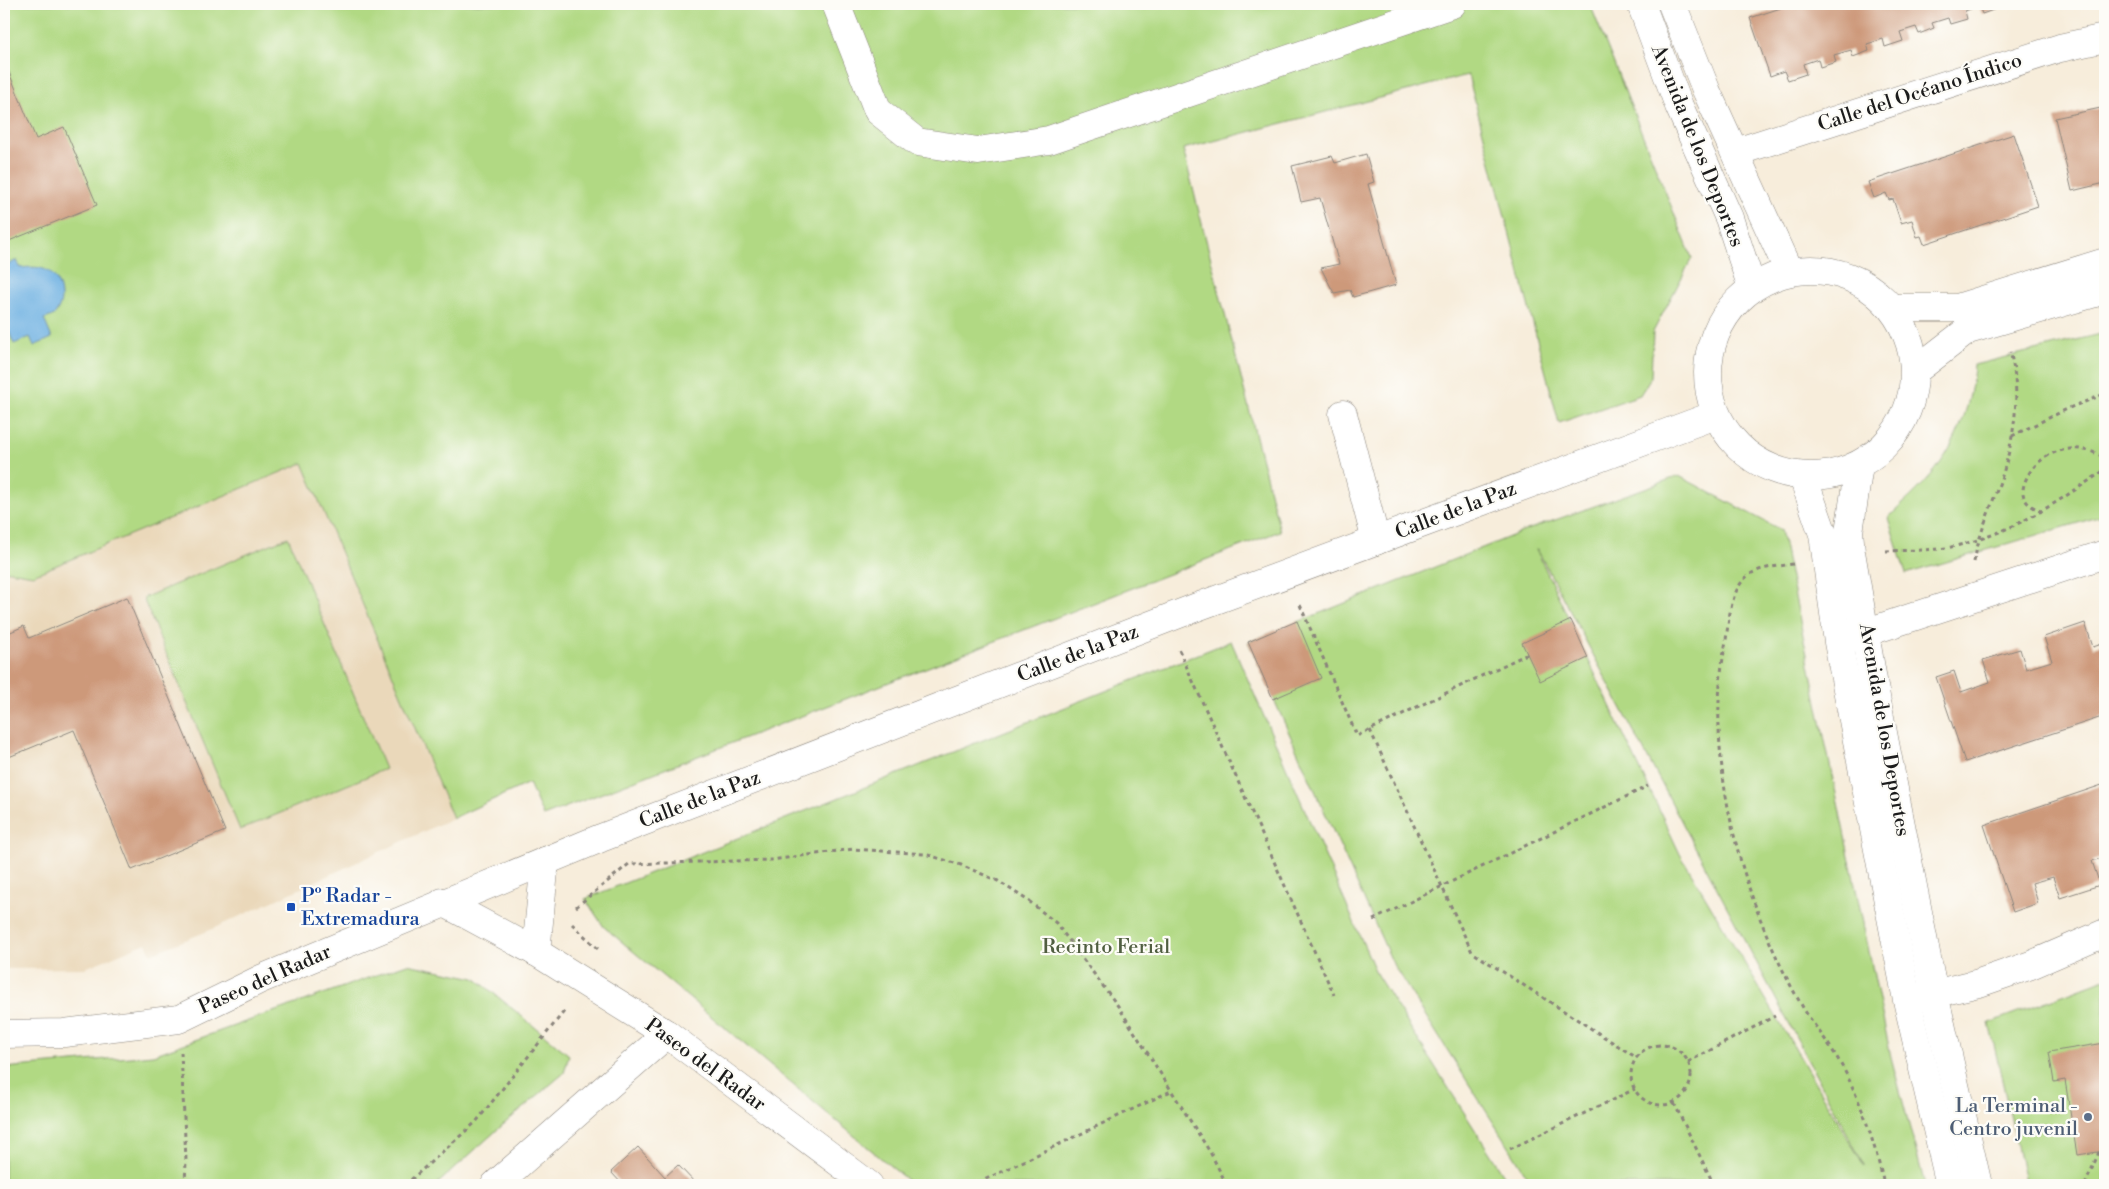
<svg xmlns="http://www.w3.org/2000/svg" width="2109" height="1189" viewBox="0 0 2109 1189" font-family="'Libre Bodoni',serif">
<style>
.built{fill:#ead8ba}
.green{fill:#b1d983;stroke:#667a50;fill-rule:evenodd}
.water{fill:#6db0e2;stroke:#44667f}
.building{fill:#cd997a}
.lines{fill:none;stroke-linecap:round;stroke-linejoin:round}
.minor-casing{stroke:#8a847c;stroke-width:29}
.path{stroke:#8a847c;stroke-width:3;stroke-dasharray:4 4;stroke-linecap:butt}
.minor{stroke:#fff;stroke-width:28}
.transit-dot{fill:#1a4fb4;stroke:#fdfcf7;stroke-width:2}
.service-dot{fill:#5c6f8a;stroke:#fdfcf7;stroke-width:2}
.labels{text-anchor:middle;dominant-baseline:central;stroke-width:4.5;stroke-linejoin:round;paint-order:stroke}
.street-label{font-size:20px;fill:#1c1c1c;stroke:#fdfcf7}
.transit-label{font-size:20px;fill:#164399;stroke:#fdfcf7;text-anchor:start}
.park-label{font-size:20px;fill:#505e40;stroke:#fdfcf7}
.service-label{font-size:20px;fill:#4e5e75;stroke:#fdfcf7;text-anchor:end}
</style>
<rect width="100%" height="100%" fill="#fdfcf7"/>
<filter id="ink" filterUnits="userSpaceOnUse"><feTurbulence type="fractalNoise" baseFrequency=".02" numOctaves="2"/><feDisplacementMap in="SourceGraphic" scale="10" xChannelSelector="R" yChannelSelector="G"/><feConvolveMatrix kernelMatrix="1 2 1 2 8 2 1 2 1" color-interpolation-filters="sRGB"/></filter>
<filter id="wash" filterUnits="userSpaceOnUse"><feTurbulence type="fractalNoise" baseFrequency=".0096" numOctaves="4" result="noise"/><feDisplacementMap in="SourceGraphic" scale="20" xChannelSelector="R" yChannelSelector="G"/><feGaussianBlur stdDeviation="1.12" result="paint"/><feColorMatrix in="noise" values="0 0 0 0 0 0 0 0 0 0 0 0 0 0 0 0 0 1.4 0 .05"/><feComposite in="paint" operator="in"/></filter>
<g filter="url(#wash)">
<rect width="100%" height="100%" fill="#f7eddb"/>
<path class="built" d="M303 462 453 818 210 930 151 954 146 943 85 968 4 969V570L33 575Z"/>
<g class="green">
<path d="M4 4H1590L1692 258 1653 332 1651 377 1640 395 1559 423 1468 75 1183 149 1280 531 543 816 529 783 453 818 303 463 33 575 4 570Z"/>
<path d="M2105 333V515L1906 574 1888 518C1903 503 1919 490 1932 474 1957 444 1972 403 1974 365Z"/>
<path d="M1679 476 1781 530 1891 1057 1925 1185H1533L1394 966 1248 642 1527 530ZM1536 549H1537L1865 1167 1680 854Z"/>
<path d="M288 537 385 769 240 830 143 598Z"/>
<path d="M1231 641 1377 975 1510 1185H913L604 927 585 899Z"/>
<path d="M407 964 475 978 569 1055 564 1073 497 1130 436 1185H4V1068L153 1055Z"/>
<path d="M2105 979V1185H2026L1989 1023Z"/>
</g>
<path class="water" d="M17 260 20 268C30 267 39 266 48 271 61 279 66 302 55 314 53 316 48 318 44 319L52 338 34 346 30 337 14 344 4 320V267Z"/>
<g id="blocks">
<g class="building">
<path d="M1793 4H2010L1982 14 1979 6 1965 11 1967 19 1950 24 1948 18 1932 23 1934 28 1919 34 1916 27 1900 32 1903 41 1885 47 1883 39 1867 44 1869 51 1853 57 1851 50 1834 55 1836 62 1820 67 1818 59 1803 64 1806 74 1788 80 1784 71 1770 76 1750 18Z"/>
<path d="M4 60 36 139 64 127 97 205 4 243Z"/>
<path d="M2105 107V183L2072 191 2055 118Z"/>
<path d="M2014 134 2038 206 1924 244 1921 236 1917 237 1912 220 1901 223 1893 199 1889 200 1886 193 1874 198 1868 182Z"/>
<path d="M1366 154 1374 182 1368 184 1396 285 1353 297 1350 290 1334 293 1321 268 1339 264 1320 198 1301 202 1292 166 1332 156 1335 163Z"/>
<path d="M127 597 225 831 132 870 74 730 4 759V635L24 626 29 638Z"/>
<path d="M1571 620 1588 658 1540 681 1522 643Z"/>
<path d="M1297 621 1321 678 1273 699 1248 642Z"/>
<path d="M2085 623 2093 647 2105 643V716L1965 762 1936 677 1954 671 1961 692 1990 682 1983 660 2020 649 2026 669 2052 661 2044 637Z"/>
<path d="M2105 784V857L2092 861 2100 885 2060 898 2053 877 2032 883 2038 903 2013 912 1984 825Z"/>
<path d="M2105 1043V1151L2077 1155 2065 1080 2054 1082 2049 1052Z"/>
<path d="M638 1147 665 1177 678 1165 697 1185H623L611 1172Z"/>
</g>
</g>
</g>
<g filter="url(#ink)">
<use href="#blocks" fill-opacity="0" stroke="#8a847c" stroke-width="1"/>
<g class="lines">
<g class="minor-casing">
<g id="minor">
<path d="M836 4 878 111 917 142 978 151 1049 140 1452 4"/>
<path d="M1641 4 1679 106 1729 218 1752 288"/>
<path d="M1672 4 1707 92 1789 272"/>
<path d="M1736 152 2060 48 2105 38"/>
<circle cx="1811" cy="373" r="103"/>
<path d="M1892 308H1957L2105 262"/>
<path d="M1915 371 1968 330 2105 290"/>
<path d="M1343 414 1376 541"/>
<path d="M1859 465 1849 532 1851 552 1875 692 1934 994 1978 1185"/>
<path d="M1803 477 1823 534 1838 642 1907 1000 1950 1185"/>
<path d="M1849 638 2105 554"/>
<path d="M443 902 536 952 667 1034 869 1185"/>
<path d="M536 952 545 861"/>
<path d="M1916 998 1979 983 2031 965 2105 933"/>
<path d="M4 1034 64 1033 179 1019 261 979 601 838 1197 607 1715 415"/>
<path d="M495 1185 667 1034"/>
</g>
</g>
<g class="path">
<path d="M2012 436 2069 408 2105 394"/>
<path d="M2042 512C2035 508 2027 505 2024 497 2021 490 2025 481 2028 475 2045 448 2078 441 2105 458"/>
<path d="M1886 551C1907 550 1931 551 1951 547 2012 534 2054 504 2105 470"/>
<path d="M1974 562C1980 529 1994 501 2004 470 2015 433 2021 390 2010 352"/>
<path d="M1793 564C1781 566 1763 567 1752 573 1728 586 1729 628 1724 652 1704 765 1744 906 1801 1004 1812 1024 1828 1041 1839 1061 1859 1094 1876 1147 1884 1185"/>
<path d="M1300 605 1357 736 1527 654"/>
<path d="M1179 650 1334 995"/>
<path d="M1370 730 1472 952 1637 1058"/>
<path d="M576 907 629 864 771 860 853 849 925 854 961 865 998 881 1030 902 1056 923 1118 1006 1210 1152 1227 1185"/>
<path d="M1373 920 1648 786"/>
<path d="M572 924 598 949"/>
<circle cx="1661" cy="1075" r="30"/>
<path d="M181 1052 186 1160 185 1185"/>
<path d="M1688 1062 1775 1016"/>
<path d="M4 1084V1067"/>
<path d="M1674 1103 1714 1185"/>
<path d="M1510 1149 1635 1089"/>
<path d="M405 1185 476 1122 566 1009"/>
<path d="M980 1185 986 1179 1173 1090"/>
<path d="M2085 1185 2099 1152"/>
</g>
<use href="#minor" class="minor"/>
</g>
</g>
<rect class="transit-dot" x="286" y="902" width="10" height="10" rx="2.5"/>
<circle class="service-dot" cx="2088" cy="1117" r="5"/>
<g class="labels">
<g class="street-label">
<text transform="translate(1920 93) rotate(-18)">Calle del Océano Índico</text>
<text transform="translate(1697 146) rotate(68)">Avenida de los Deportes</text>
<text transform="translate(1456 511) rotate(-21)">Calle de la Paz</text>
<text transform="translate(1078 654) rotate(-21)">Calle de la Paz</text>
<text transform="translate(1884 730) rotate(80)">Avenida de los Deportes</text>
<text transform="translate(700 800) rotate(-21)">Calle de la Paz</text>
<text transform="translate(265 980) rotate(-24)">Paseo del Radar</text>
<text transform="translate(705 1065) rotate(36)">Paseo del Radar</text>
</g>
<g class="transit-label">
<text x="301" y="896">Pº Radar -<tspan x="301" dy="23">Extremadura</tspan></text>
</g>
<g class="park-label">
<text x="1106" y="947">Recinto Ferial</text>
</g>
<g class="service-label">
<text x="2078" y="1106">La Terminal -<tspan x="2078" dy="23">Centro juvenil</tspan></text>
</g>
</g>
<rect width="2109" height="1189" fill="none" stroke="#fdfcf7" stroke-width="20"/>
</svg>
